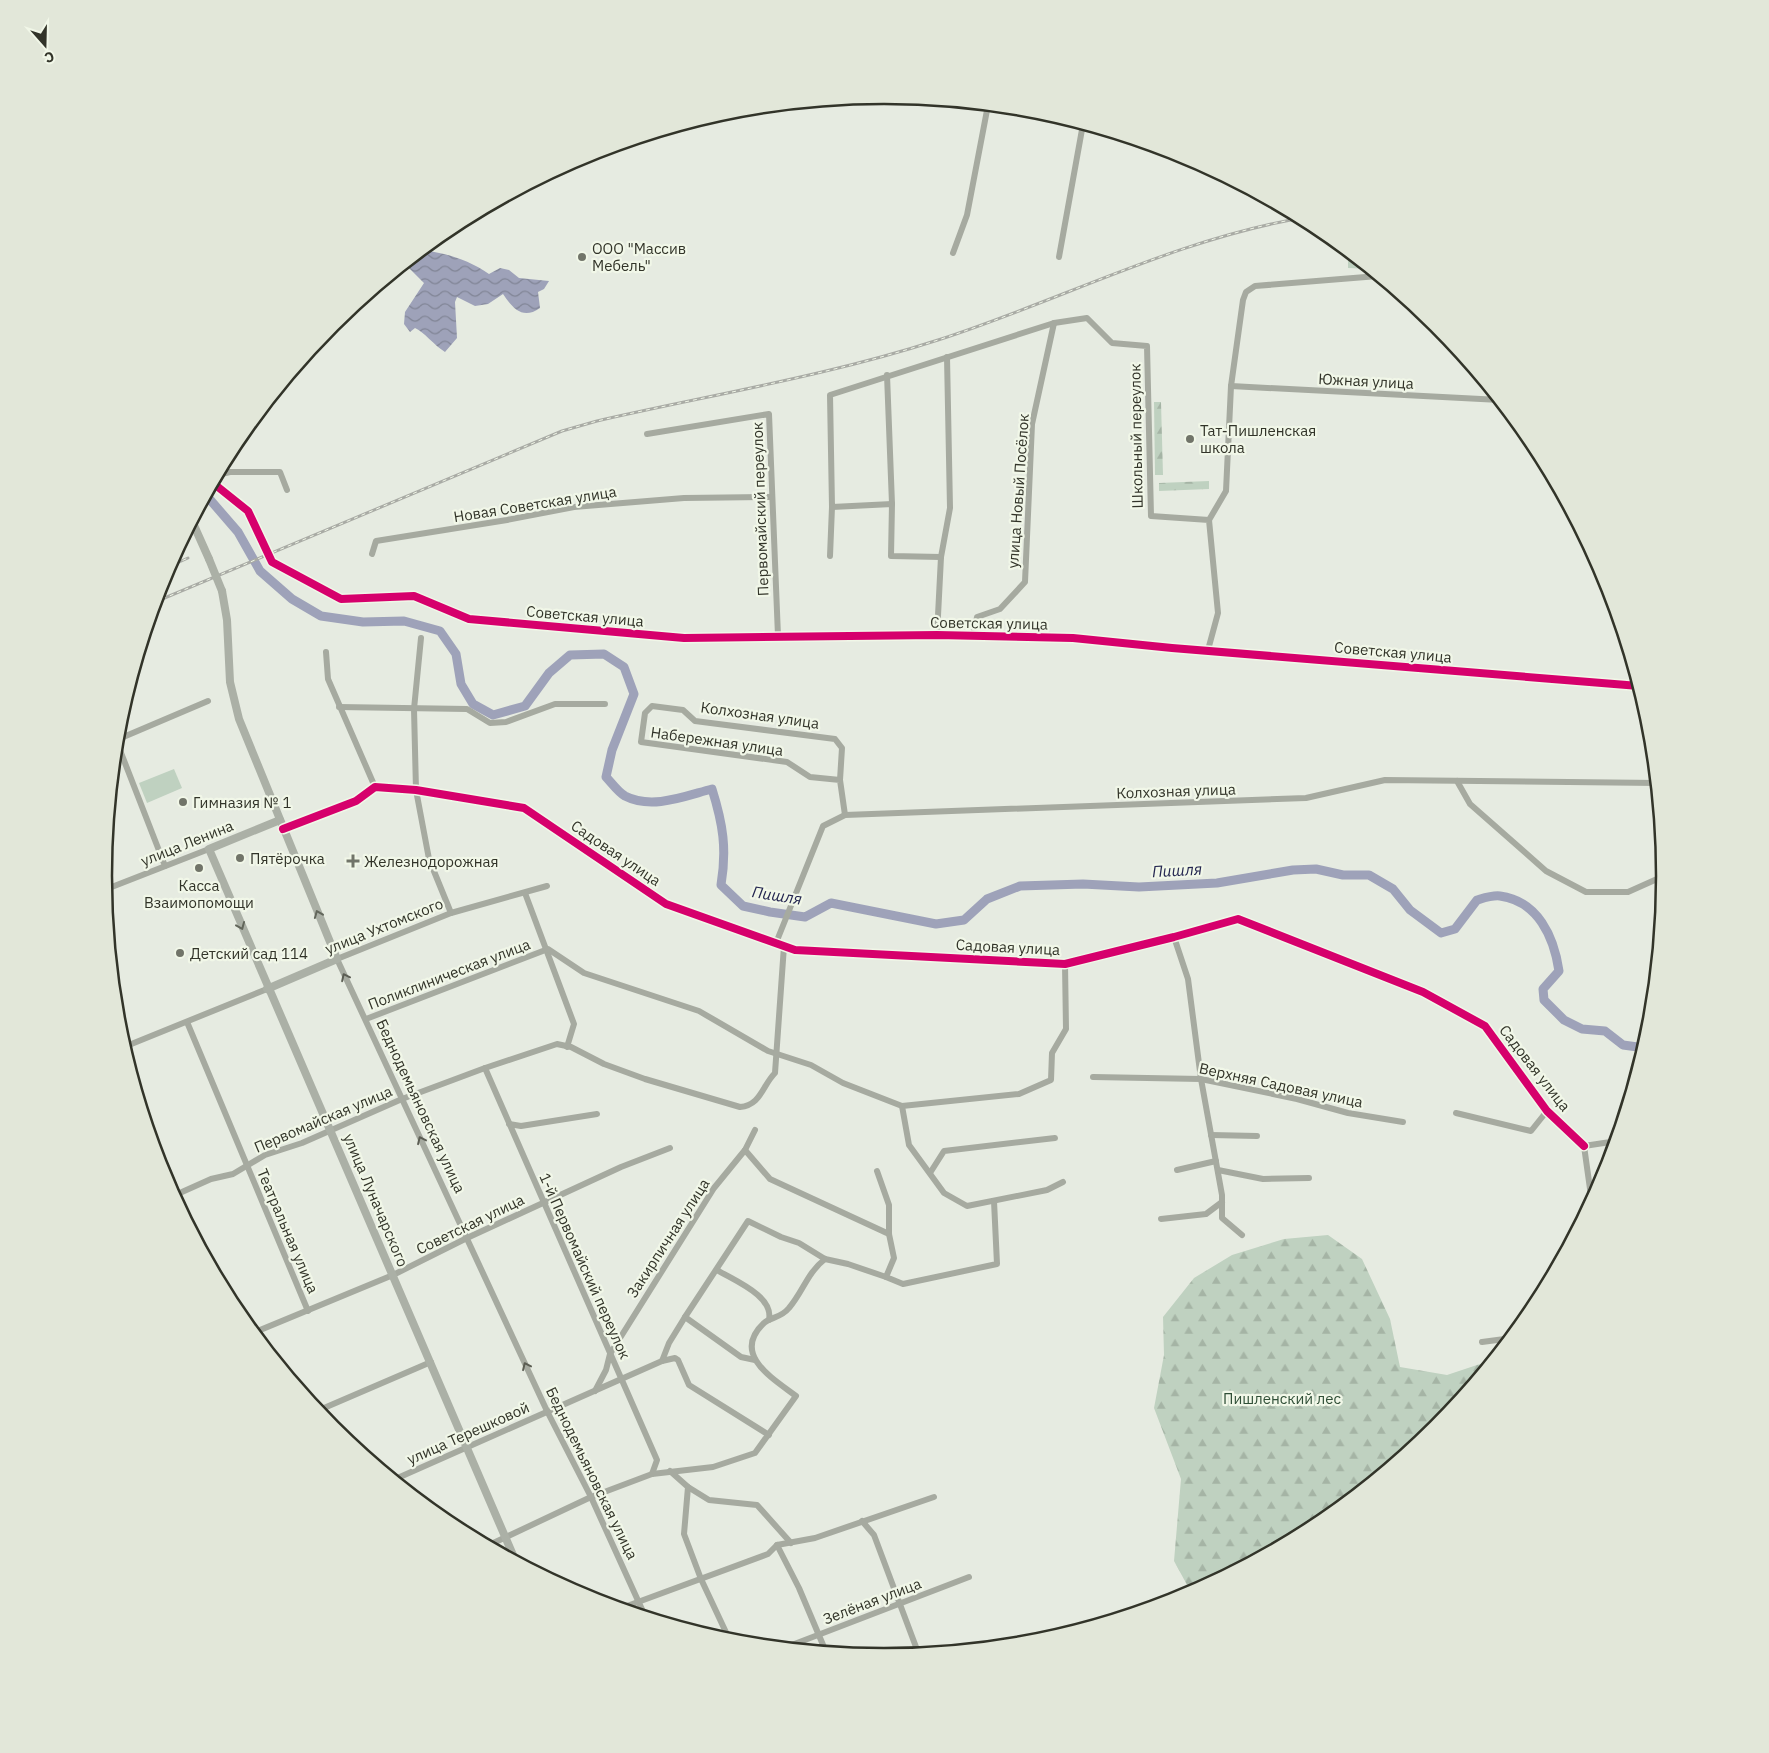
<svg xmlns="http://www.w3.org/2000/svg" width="1769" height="1753" viewBox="0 0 1769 1753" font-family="'IBM Plex Sans',sans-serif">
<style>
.green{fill:#bfd1c0}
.forest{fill:url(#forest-firs)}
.water{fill:url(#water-waves)}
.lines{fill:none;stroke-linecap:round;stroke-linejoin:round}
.river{stroke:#9ea2b9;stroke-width:9}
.minor{stroke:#a6aaa0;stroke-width:6}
.major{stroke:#abb0a6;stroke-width:8}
.rail-casing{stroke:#a9aba5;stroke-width:3}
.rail{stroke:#f1f7e8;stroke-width:1;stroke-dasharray:4;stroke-linecap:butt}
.major-bridge{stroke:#abb0a6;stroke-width:8}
.cycleway-casing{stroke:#f1f7e8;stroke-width:11}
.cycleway{stroke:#d6006c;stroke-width:8}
.oneway{stroke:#62665b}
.oneway2{stroke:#5b5d53}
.poi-dot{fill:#717469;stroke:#f1f7e8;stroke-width:2}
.labels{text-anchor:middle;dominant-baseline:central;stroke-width:4.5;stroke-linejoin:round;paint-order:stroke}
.poi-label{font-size:15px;fill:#323429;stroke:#f1f7e8;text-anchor:start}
.street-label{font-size:15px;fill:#323429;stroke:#f1f7e8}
.park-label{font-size:15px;fill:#304f37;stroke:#f1f7e8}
.water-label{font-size:16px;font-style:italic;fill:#242650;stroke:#f1f7e8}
.rim{fill:none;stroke:#323429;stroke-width:2.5}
</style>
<defs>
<pattern id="forest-firs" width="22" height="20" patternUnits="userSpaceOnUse" patternTransform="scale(1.25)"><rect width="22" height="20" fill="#bfd1c0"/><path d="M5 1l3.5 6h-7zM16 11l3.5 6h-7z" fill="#a5b4a5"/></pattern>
<pattern id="water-waves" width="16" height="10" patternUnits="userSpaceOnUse" patternTransform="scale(1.25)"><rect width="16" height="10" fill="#9ea2b9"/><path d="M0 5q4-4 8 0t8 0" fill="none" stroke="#818596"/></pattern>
</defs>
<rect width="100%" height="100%" fill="#e6ebe1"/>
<path class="green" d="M174 769 182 788 147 803 139 783Z"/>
<g class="forest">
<path d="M1348 251 1370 269 1348 268Z"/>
<path d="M1154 402H1161L1163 475H1155Z"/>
<path d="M1209 481V489L1159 491V483Z"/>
<path d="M1328 1235 1362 1259 1390 1319 1400 1367 1447 1375 1495 1359 1437 1429 1318 1526 1192 1594 1174 1561 1181 1479 1154 1408 1164 1355 1163 1317 1194 1278 1232 1255 1284 1239Z"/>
</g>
<path class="water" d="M422 250C446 253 469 260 489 274L500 268 509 270 519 278 549 281 544 289 538 292 540 308C523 320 513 309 503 294L488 304 475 306 457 297 455 302 457 338 445 352C435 346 423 331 415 328L410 332 404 324 405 312 424 283 409 268 402 267Z"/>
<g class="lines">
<path class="river" d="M206 495 238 532 260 571 292 599 321 616 363 622 404 621 440 631 456 654 461 684 473 704 493 715 525 706 549 673 570 655 604 654 624 667 634 694 612 750 606 777C611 782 618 792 625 796 652 810 685 796 712 789 723 824 727 849 721 885L743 906 770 912 805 917 831 903 936 924 964 920 987 899 1020 886 1083 884 1139 887 1217 883 1293 870 1316 869 1343 875H1369L1393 889 1410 910 1441 933 1455 929 1477 900C1484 898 1493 895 1500 896 1538 901 1554 937 1559 971L1543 989 1544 1000 1564 1020 1582 1029 1605 1031 1623 1045 1645 1048"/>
<g class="minor">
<path d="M953 253 967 215 988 105"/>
<path d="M1059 257 1083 124"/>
<path d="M887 375 892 504"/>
<path d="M1231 386 1500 400"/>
<path d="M647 434 769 414 778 636"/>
<path d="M217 475 230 472H280L287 490"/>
<path d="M213 483 248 511 272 562 341 599 414 596 469 619 684 638 937 635 1073 638 1172 648 1639 686"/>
<path d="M1209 520 1226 491 1231 386 1243 300 1246 292 1255 286 1378 276"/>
<path d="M372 554 376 541 507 520 574 507 684 498 772 497"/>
<path d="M830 556 832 507"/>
<path d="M941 557 891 556 892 504 832 507 830 395 1054 323 1087 318 1112 343 1147 346 1151 516 1209 520 1218 613 1208 650"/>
<path d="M937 635 941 557 950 508 947 357"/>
<path d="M973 636 977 617 1000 609 1025 582 1032 424 1054 323"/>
<path d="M421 638 414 709 416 790 429 859 451 913"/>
<path d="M326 652 328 679 375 787"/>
<path d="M339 707 467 709 490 723 506 722 555 704H605"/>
<path d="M840 780 842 748 835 739 695 721 683 710 652 706 645 713 641 742 787 762 810 777 840 780 845 815"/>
<path d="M1457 781 1470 804 1546 871 1586 892H1628L1666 875"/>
<path d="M283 829 356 801 375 787 416 790 524 808 666 904 795 950 1065 964 1174 937 1238 919 1423 992 1485 1026 1547 1111 1584 1146"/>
<path d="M165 866 118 745 121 738 208 701"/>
<path d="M547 886 451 913 337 959 547 1411 591 1497 645 1616"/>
<path d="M104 890 209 849"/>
<path d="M525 893 574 1024 567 1047"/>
<path d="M1174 937 1188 979 1201 1079 1222 1195V1218L1242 1235"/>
<path d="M776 943 823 826 845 815 1306 798 1385 780 1657 783"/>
<path d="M366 1019 548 949 584 973 699 1011 768 1051 811 1065 843 1083 902 1106 1019 1094 1051 1080 1052 1053 1066 1029 1065 964"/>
<path d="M187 1022 308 1311"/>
<path d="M124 1047 267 989"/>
<path d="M485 1068 657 1460 652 1474"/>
<path d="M1093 1077 1201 1079 1297 1099 1348 1113 1403 1122"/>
<path d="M902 1106 909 1145 944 1193 967 1206 1047 1190 1063 1182"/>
<path d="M1456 1113 1531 1131 1547 1111"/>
<path d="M509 1124 521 1126 597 1114"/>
<path d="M1211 1135 1257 1136"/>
<path d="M1584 1146 1592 1203"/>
<path d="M1584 1146 1617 1141"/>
<path d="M745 1150 770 1179 889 1234"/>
<path d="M1177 1170 1216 1161"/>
<path d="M1218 1170 1263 1179 1309 1178"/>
<path d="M877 1171 889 1205V1234L894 1258 886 1277 903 1284 997 1264 994 1201"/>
<path d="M930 1173 944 1151 1055 1138"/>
<path d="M173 1196 211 1179 233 1174 265 1155 302 1143 402 1099 485 1068 557 1044 571 1047 604 1064 645 1079 740 1107C761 1105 762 1086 775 1073L784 946"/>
<path d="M1161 1219 1206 1214 1222 1202"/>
<path d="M717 1270C735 1281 774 1296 769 1320"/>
<path d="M685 1317 748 1221 781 1237 799 1243 825 1259 848 1264 886 1277"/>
<path d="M253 1333 393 1275 467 1238 621 1167 670 1148"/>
<path d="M1482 1342 1512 1338"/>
<path d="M662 1361 669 1343 685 1317 741 1357 755 1360"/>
<path d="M595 1391 606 1370 610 1354 714 1188 745 1150 755 1130"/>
<path d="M317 1411 431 1362"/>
<path d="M670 1471 688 1487 684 1534 701 1579 731 1643"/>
<path d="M393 1480 662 1361 675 1358 678 1360 689 1385 769 1435"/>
<path d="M688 1487 709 1500 757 1505 791 1543"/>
<path d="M862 1521 874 1535 919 1655"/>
<path d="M777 1545 799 1588 826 1652"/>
<path d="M487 1546 591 1497 652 1474 713 1467 755 1453 796 1396C772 1378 731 1354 764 1323 771 1317 781 1318 789 1308 803 1292 807 1273 825 1259"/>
<path d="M619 1609 768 1554 777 1545 815 1538 934 1497"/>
<path d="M784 1648 969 1577"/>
</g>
<g class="major">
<path d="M192 521 209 559"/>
<path d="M222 591 227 620 230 682 239 719 337 959 267 989"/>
<path d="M280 820 209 849 516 1562"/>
</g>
<g class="rail-casing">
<g id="rail">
<path d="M168 567 188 558"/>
<path d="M155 602 562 431 597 421C710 395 827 376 938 340 1059 301 1177 239 1302 218"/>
</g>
</g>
<use href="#rail" class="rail"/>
<path class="major-bridge" d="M209 559 222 591"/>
<g class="cycleway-casing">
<g id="cycleway">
<path d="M213 483 248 511 272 562 341 599 414 596 469 619 684 638 937 635 1073 638 1172 648 1639 686"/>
<path d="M283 829 356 801 375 787 416 790 524 808 666 904 795 950 1065 964 1174 937 1238 919 1423 992 1485 1026 1547 1111 1584 1146"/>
</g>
</g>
<use href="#cycleway" class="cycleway"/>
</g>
<defs><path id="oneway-chevron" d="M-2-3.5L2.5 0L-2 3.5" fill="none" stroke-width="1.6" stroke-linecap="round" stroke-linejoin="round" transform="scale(1.25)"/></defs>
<g class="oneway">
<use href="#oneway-chevron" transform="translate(318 914) rotate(-112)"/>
<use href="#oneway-chevron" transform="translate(241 926) rotate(67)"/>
</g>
<g class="oneway2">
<use href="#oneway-chevron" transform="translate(345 977) rotate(-116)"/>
<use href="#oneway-chevron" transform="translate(421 1140) rotate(-115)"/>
<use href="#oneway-chevron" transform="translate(526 1366) rotate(-115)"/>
</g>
<g class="poi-dot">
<circle cx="582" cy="257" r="5"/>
<circle cx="1190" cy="439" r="5"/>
<circle cx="183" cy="802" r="5"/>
<circle cx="240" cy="858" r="5"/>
<path d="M350.5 853.5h5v5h5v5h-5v5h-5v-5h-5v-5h5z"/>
<circle cx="199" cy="868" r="5"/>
<circle cx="180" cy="953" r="5"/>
</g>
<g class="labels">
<g class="poi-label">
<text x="592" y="248">ООО "Массив<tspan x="592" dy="17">Мебель"</tspan></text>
<text x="1200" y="430">Тат-Пишленская<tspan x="1200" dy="17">школа</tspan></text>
<text x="193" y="802">Гимназия № 1</text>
<text x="250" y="858">Пятёрочка</text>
<text x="364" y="861">Железнодорожная</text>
<text x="199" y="885" text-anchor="middle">Касса<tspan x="199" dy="17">Взаимопомощи</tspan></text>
<text x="190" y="953">Детский сад 114</text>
</g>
<g class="street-label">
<text transform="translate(1366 381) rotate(3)">Южная улица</text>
<text transform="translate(1136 436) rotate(-91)">Школьный переулок</text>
<text transform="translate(1018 491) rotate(-86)">улица Новый Посёлок</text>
<text transform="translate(535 504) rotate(-9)">Новая Советская улица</text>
<text transform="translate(760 509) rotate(-92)">Первомайский переулок</text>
<text transform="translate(585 616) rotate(5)">Советская улица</text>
<text transform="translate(989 623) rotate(1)">Советская улица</text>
<text transform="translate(1393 652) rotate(5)">Советская улица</text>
<text transform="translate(760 715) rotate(8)">Колхозная улица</text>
<text transform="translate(717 741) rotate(8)">Набережная улица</text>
<text transform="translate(1176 791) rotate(-2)">Колхозная улица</text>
<text transform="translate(187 843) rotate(-22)">улица Ленина</text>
<text transform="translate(616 853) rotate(34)">Садовая улица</text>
<text transform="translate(384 926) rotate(-22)">улица Ухтомского</text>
<text transform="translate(1008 947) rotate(3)">Садовая улица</text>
<text transform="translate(449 974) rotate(-21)">Поликлиническая улица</text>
<text transform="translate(1535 1068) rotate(52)">Садовая улица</text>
<text transform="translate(1281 1085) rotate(12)">Верхняя Садовая улица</text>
<text transform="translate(421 1106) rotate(65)">Беднодемьяновская улица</text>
<text transform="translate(323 1119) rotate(-23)">Первомайская улица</text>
<text transform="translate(376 1200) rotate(67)">улица Луначарского</text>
<text transform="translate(470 1224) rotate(-26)">Советская улица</text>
<text transform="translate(288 1231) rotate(67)">Театральная улица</text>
<text transform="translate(668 1238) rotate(-57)">Закирпичная улица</text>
<text transform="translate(585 1266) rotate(66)">1-й Первомайский переулок</text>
<text transform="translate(468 1433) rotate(-24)">улица Терешковой</text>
<text transform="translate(592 1473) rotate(64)">Беднодемьяновская улица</text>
<text transform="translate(872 1601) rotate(-21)">Зелёная улица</text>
</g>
<g class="park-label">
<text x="1282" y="1398">Пишленский лес</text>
</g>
<g class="water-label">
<text transform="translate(1177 870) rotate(-3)">Пишля</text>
<text transform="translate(777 895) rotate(9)">Пишля</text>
</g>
</g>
<path d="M0 0H1769V1753H0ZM112 876a772 772 0 1 1 1544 0a772 772 0 1 1-1544 0Z" fill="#e2e7d9" fill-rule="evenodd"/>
<path class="rim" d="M112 876a772 772 0 1 1 1544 0a772 772 0 1 1-1544 0Z"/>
<g transform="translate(45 45) rotate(160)" stroke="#f1f7e8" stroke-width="4" paint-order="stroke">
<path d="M0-4L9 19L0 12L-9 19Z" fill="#323429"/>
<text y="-8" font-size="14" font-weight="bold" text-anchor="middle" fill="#323429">С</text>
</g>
</svg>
